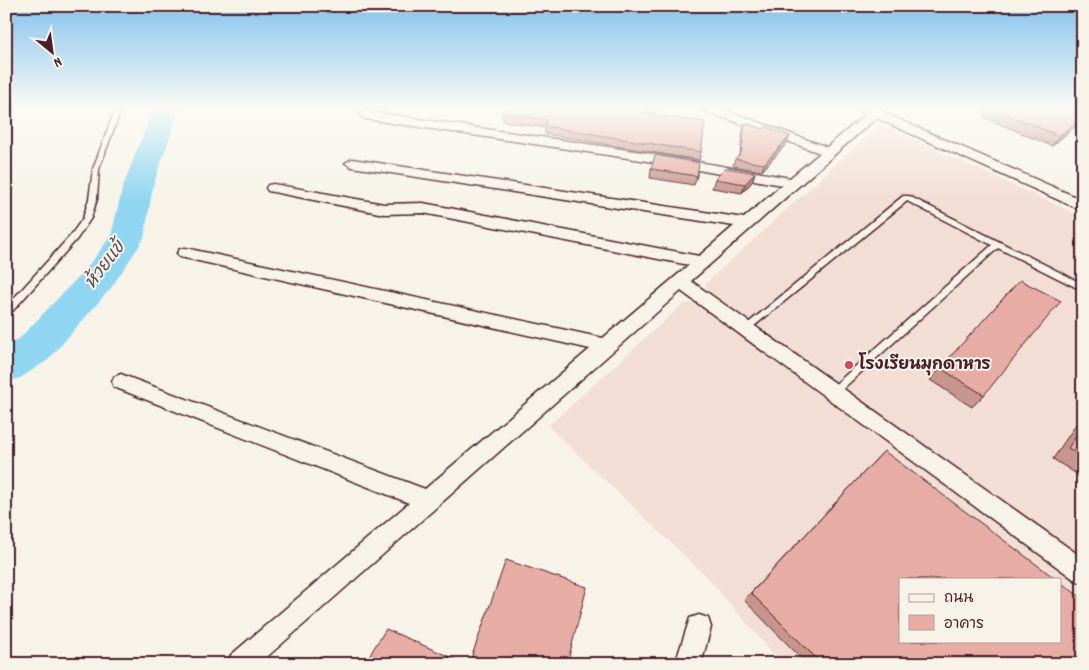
<svg xmlns="http://www.w3.org/2000/svg" width="1089" height="670" viewBox="0 0 1089 670" font-family="Dekko,'Playpen Sans Thai',sans-serif">
<style>
.built{fill:#f2ded4;fill-rule:evenodd}
.lines{fill:none;stroke-linecap:round;stroke-linejoin:round}
.river{fill:#90d6f2;fill-rule:evenodd}
.lane-casing{stroke:#4a1f2b;stroke-width:3}
.street-casing{stroke:#4a1f2b;stroke-width:3}
.lane{fill:#f7f3e8;fill-rule:evenodd}
.street{fill:#f7f3e8;fill-rule:evenodd}
.wall{fill:#c7958d;stroke:#4a1f2b}
.shaded-wall{fill:#a27973;stroke:#4a1f2b}
.building{fill:#e7ada4;stroke:#4a1f2b}
.poi-dot{fill:#d1495b;stroke:#f7f3e8;stroke-width:2}
.labels{text-anchor:middle;dominant-baseline:central;stroke-width:4;stroke-linejoin:round;paint-order:stroke}
.poi-label{font-size:16px;font-weight:bold;fill:#4a1f2b;stroke:#f7f3e8;text-anchor:start}
.water-label{font-size:18px;font-style:italic;fill:#5c4d5d;stroke:#f7f3e8}
</style>
<rect width="100%" height="100%" fill="#f7f3e8"/>
<filter id="ink" filterUnits="userSpaceOnUse"><feTurbulence type="fractalNoise" baseFrequency=".02" numOctaves="2"/><feDisplacementMap in="SourceGraphic" scale="10" xChannelSelector="R" yChannelSelector="G"/><feConvolveMatrix kernelMatrix="1 2 1 2 8 2 1 2 1" color-interpolation-filters="sRGB"/></filter>
<g filter="url(#ink)">
<path class="built" d="M877 127H886L1083 217V664H782L706 576 548 426 683 304 699 303 709 295 705 284ZM900 579H1060V641H900Z"/>
<g class="lines">
<path class="river" d="M154 107H180L153 186 144 238 139 246 111 288 48 360 20 378 6 382V346L20 338 85 270 111 236 123 186Z"/>
<g class="lane-casing">
<g id="lane">
<path d="M116 107H122L99 169 97 199 91 218 77 239 9 315 6 316V307L71 235 83 218 89 199 93 169Z"/>
<path d="M903 196H909L1083 284V291L998 248 836 395 833 396 830 395 828 392 830 389 992 245 907 201 748 331H742L741 329Z"/>
</g>
</g>
<g class="street-casing">
<g id="street">
<path d="M701 107H717L827 147 866 114 857 110 855 107H887L882 112 1083 200V211L876 118 691 281 1083 558V583L1075 580 681 291 259 664H227L231 655 409 503 114 387 112 382 114 377 121 374 128 377 425 489 590 349 185 258 180 257 177 253 180 249 185 248 603 338 689 265 423 213 384 214 273 192 268 191 266 188 268 185 273 184 384 204 423 203 699 256 734 226 352 167 345 163 352 159 744 218 782 185 641 160 365 119 359 115 365 111 641 152 790 178 820 153 703 110Z"/>
<path d="M699 615 708 618 711 627 701 664H675L690 618Z"/>
</g>
</g>
<use href="#lane" class="lane"/>
<use href="#street" class="street"/>
</g>
<g class="wall">
<path d="M662 107 652 115 701 152 699 160 545 134V128L503 121 502 113Z"/>
<path d="M989 107H1083V120L1052 146 983 117Z"/>
<path d="M745 123 787 143 762 171 733 166 735 159 740 154 743 130Z"/>
<path d="M651 169 697 176 694 185 650 178Z"/>
<path d="M755 173 752 182 742 193 712 188 715 179Z"/>
<path d="M1020 280 984 395 972 407 930 380Z"/>
<path d="M1083 414V478L1053 459Z"/>
<path d="M884 451 1083 664H807L744 600Z"/>
</g>
<g class="shaded-wall">
<path d="M653 107H662L643 122 644 114Z"/>
<path d="M1083 117V120L1052 146 1059 136Z"/>
<path d="M790 136 787 143 762 171 764 164Z"/>
<path d="M755 173 752 182 742 193 745 184Z"/>
</g>
<g class="building">
<path d="M506 107H653L644 114 705 122 701 152 545 126 547 120 502 113Z"/>
<path d="M989 107H1083V117L1059 136Z"/>
<path d="M745 123 764 129 766 127 790 136 764 164 735 159 741 153Z"/>
<path d="M655 155 699 163 697 176 651 169Z"/>
<path d="M726 168 755 173 745 184 715 179Z"/>
<path d="M1020 280 1061 301 984 395 940 368Z"/>
<path d="M1083 426V457L1068 448Z"/>
<path d="M884 451 1056 579H900V641H1060V582L1083 599V664H822L751 593Z"/>
<path d="M506 560 587 587 567 664H469Z"/>
<path d="M386 629 466 664H364Z"/>
</g>
</g>
<linearGradient id="sky" x2="0" y2="1"><stop stop-color="#85c2ec"/><stop offset="0.54" stop-color="#fbfaf5"/><stop offset="1" stop-color="#fbfaf5" stop-opacity="0"/></linearGradient>
<rect width="1089" height="200" fill="url(#sky)"/>
<circle class="poi-dot" cx="849" cy="365" r="5"/>
<g class="labels">
<g class="poi-label">
<text x="859" y="365">โรงเรียนมุกดาหาร</text>
</g>
<g class="water-label">
<text transform="translate(106 266) rotate(-53)">ห้วยแข้</text>
</g>
</g>
<rect width="1089" height="670" fill="none" stroke="#f7f3e8" stroke-width="25"/>
<rect x="12" y="12" width="1064" height="645" fill="none" stroke="#4a1f2b" stroke-width="2" filter="url(#ink)"/>
<rect x="899" y="578" width="162" height="65" fill="#f7f3e8" stroke="#b29e9c"/>
<rect x="909" y="594" width="25" height="8" fill="#f7f3e8" stroke="#b29e9c"/>
<text x="944" y="602" font-size="15" fill="#4a1f2b">ถนน</text>
<rect x="909" y="615" width="25" height="15" fill="#e7ada4" stroke="#b29e9c"/>
<text x="944" y="628" font-size="15" fill="#4a1f2b">อาคาร</text>
<g transform="translate(52 52) rotate(151)" stroke="#f7f3e8" stroke-width="4" paint-order="stroke">
<path d="M0-4L9 19L0 12L-9 19Z" fill="#4a1f2b"/>
<text y="-8" font-size="14" font-weight="bold" text-anchor="middle" fill="#4a1f2b">N</text>
</g>
</svg>
